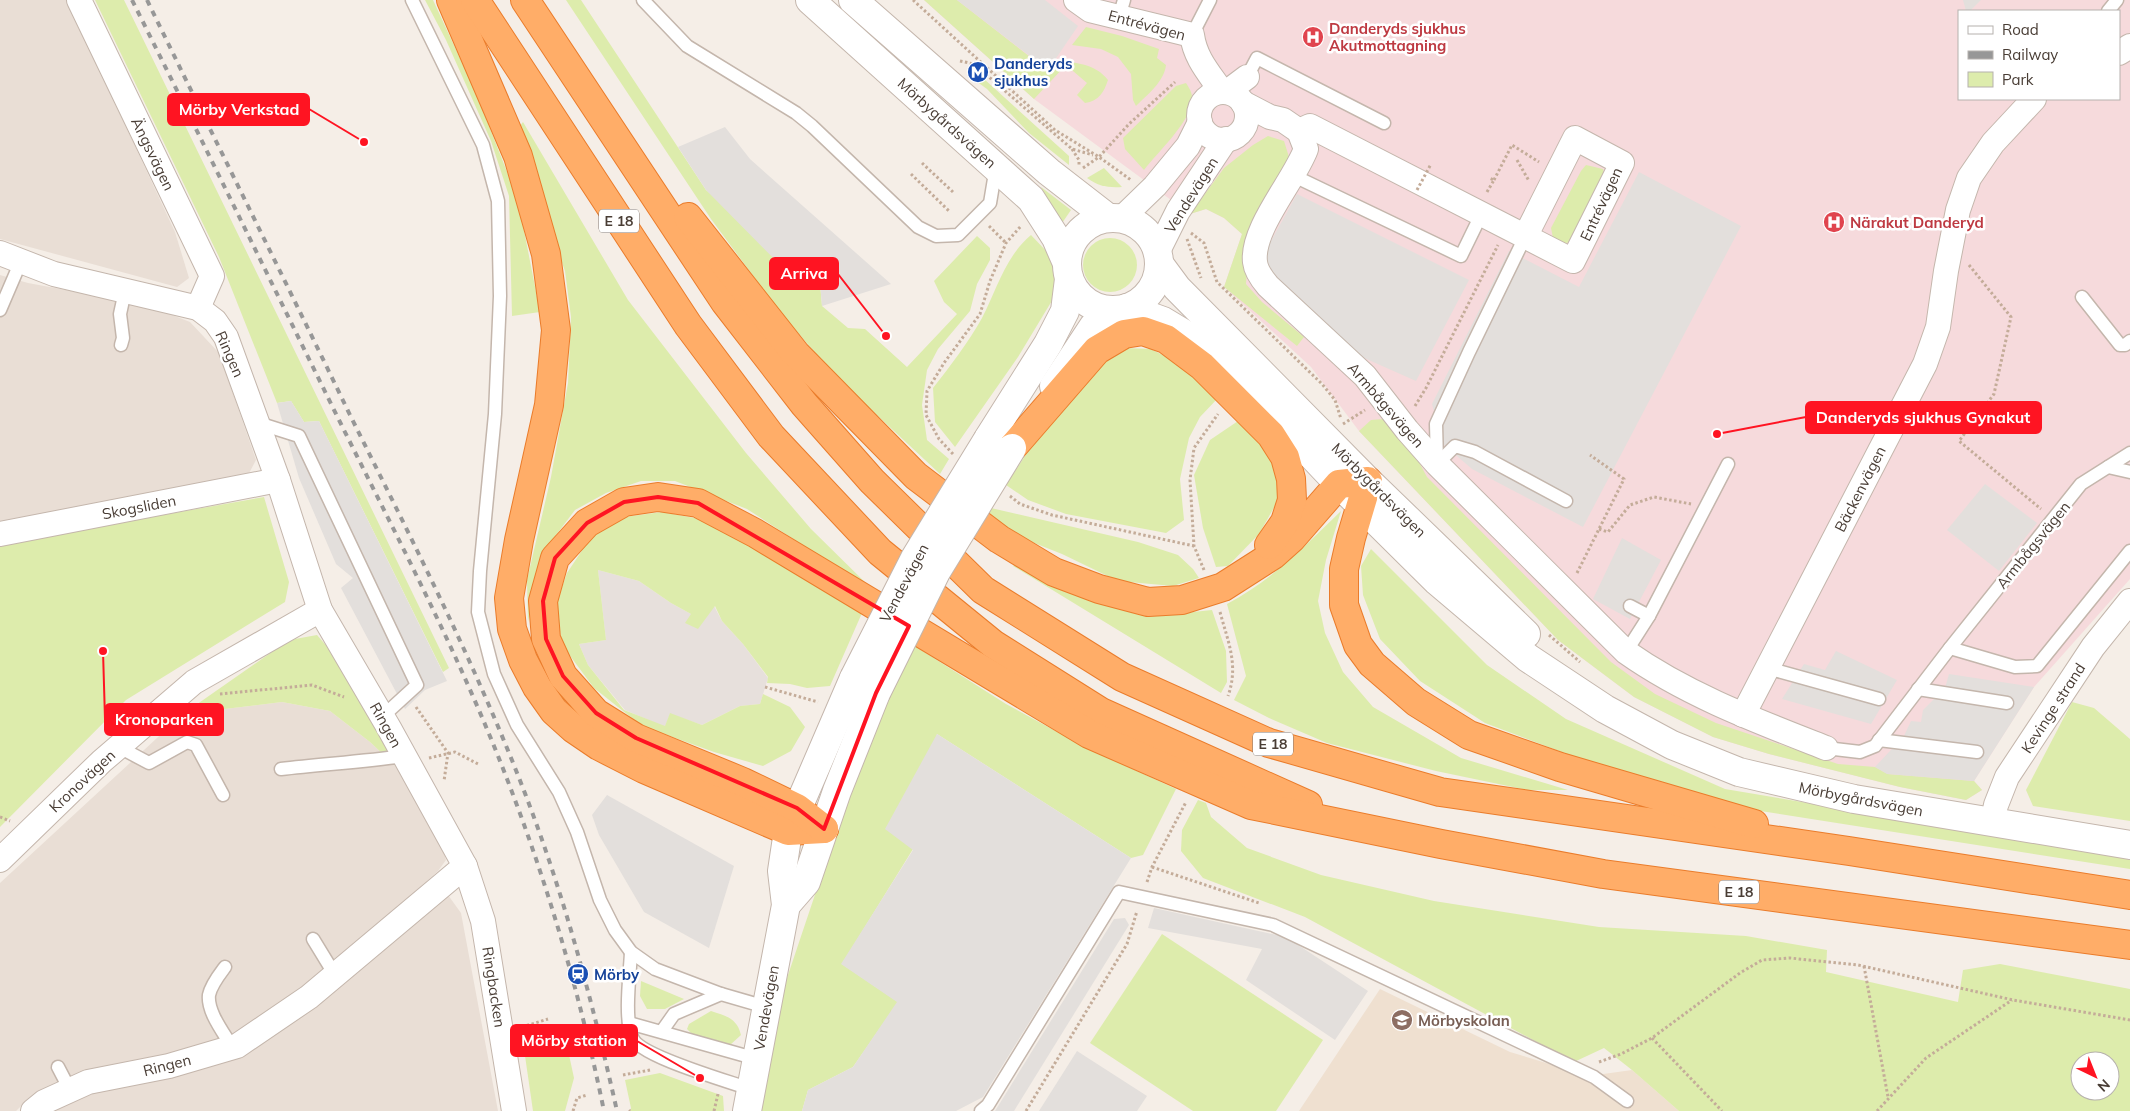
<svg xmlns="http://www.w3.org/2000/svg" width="2130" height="1111" viewBox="0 0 2130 1111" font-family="Mulish,sans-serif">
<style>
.residential{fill:#e9ded5}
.industrial{fill:#e7e0dc}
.education{fill:#efe0d0}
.medical{fill:#f6dadc;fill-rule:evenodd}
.green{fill:#ddecac;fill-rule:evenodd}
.parking{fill:#e3dfdc}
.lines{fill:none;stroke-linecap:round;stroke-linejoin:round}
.service-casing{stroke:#c4b6ac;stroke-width:15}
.minor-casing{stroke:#c4b6ac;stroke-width:26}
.tertiary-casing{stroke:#c4b6ac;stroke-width:30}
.motorway-casing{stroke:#ea7c2b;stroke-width:30}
.path{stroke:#c4ac99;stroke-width:3;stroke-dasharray:2.5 2.5;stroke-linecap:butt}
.service{stroke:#fff;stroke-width:12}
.minor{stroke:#fff;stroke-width:24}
.tertiary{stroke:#fff;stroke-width:28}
.motorway{stroke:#ffad68;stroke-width:28}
.rail{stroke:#979797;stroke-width:4;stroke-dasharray:6 6;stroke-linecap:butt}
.tertiary-bridge-casing{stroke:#c4b6ac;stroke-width:30;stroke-linecap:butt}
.path-bridge{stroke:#c4ac99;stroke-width:3;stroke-dasharray:2.5 2.5;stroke-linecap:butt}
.tertiary-bridge{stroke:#fff;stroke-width:28}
.marked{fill:none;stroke:#ff1422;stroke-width:4;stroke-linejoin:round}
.labels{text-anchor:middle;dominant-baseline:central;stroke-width:5;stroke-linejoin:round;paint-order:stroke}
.shield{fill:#fff;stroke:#807772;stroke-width:1}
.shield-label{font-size:14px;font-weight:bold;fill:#493d35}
.street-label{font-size:15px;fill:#493d35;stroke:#fff}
.health-label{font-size:15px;font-weight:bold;fill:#be3a42;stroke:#fff;text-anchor:start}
.transit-label{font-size:15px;font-weight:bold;fill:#164399;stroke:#fff;text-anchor:start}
.education-label{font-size:15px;font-weight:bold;fill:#785e54;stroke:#fff;text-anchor:start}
.leader{fill:none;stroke:#ff1422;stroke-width:2}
.callout-dot{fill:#ff1422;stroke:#fff;stroke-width:2}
.callout{fill:#ff1422;stroke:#ff1422;stroke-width:2}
.callout-label{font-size:16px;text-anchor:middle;font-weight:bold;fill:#fff}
</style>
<rect width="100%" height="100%" fill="#f5eee7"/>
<g class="residential">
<path d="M0 0H67L175 232 189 278 177 287 0 239Z"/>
<path d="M0 275 28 283 147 305 190 322 219 353 256 460 247 477 0 521Z"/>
<path d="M282 702 330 711 370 742 403 773 442 845 446 860 438 871 305 991 249 1031 209 1047 84 1074 23 1104 16 1111H0V883L183 714Z"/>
<path d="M448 895 461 913 498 1111H51L81 1092 124 1082 192 1072 253 1050Z"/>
</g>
<path class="industrial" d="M598 570 639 581 671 603 691 614 698 628 714 606 722 621 743 644 768 678 760 704 740 706 702 725 670 714 665 727 625 710 588 665 579 644 606 640Z"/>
<path class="education" d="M1380 989 1510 1052 1589 1076 1632 1070 1679 1111H1299Z"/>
<path class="medical" d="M924 0H2130V579L2034 687 1974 781 1982 790 1966 800 1900 787 1769 754 1713 737 1634 697 1558 640 1359 431 1311 367 1224 287 1242 234 1224 218 1206 209 1190 214 1034 99ZM1959 11H2119V99H1959Z"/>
<g class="green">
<path d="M95 0H124L449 668 443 672 319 421 304 422 291 401 277 403 219 257Z"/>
<path d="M425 0H433L476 93 518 200 540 312 512 316 509 196 491 141 446 40Z"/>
<path d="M566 0H581L706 190 820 283 822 306 848 328 865 329 907 367 957 314 944 302 934 281 977 236 990 248V260L977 284 970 311 938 349 927 370 922 405 927 440 949 459 940 474 833 374 777 308 711 219Z"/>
<path d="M924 0H957L1047 70 1056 60C1075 63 1095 63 1108 80 1104 92 1099 101 1085 103L1077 95 1087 83 1066 65 1034 99Z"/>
<path d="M1086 27 1122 36 1159 49 1157 58 1166 65C1164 82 1147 95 1136 106L1133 100 1131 74 1118 57 1101 49 1072 45Z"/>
<path d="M983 78 1069 156V165L1029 133 987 89 976 81Z"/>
<path d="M1186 83C1190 89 1193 94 1192 102 1189 123 1158 152 1144 170L1125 149 1123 138 1176 86Z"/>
<path d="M523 122 628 300 746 453 811 529 875 592 747 509 675 481H641L606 493 575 510 553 539 536 580 528 622 527 580 551 477 568 383 571 317 565 271 548 224 519 127Z"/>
<path d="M1268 136 1284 141 1289 157 1250 228 1246 284 1262 302 1304 337 1297 346 1224 287 1242 234 1224 218 1206 209 1190 214 1224 168 1253 145Z"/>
<path d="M1586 165 1603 169 1605 177 1574 240 1564 244 1553 238 1551 228 1581 171Z"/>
<path d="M1104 168 1122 187C1108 188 1098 186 1087 178Z"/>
<path d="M1041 187 1071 210 1060 226Z"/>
<path d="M1031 235 1049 254 1055 272 1053 299 1018 357 955 447 935 422 933 388C951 365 968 343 982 318 997 289 1005 257 1031 235Z"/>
<circle cx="1110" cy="265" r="27"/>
<path d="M1125 348 1151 349 1172 360 1218 398 1200 417 1189 438 1180 479 1184 520 1166 533 1066 514 1028 500 1006 485 1034 442 1094 370Z"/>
<path d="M1395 418 1427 477 1611 662 1655 694 1716 723 1838 764 1875 767 1888 774 1974 781 1982 790 1966 800 1900 787 1769 754 1713 737 1634 697 1558 640 1359 431 1371 420Z"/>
<path d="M1241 419 1255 434 1277 471 1280 497 1259 534 1228 566 1216 567 1203 528 1194 475 1210 440Z"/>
<path d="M264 497 289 582 285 602 126 700 0 827V544Z"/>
<path d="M991 508 1138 542 1178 555 1193 569 1199 578 1173 586 1118 581 1062 554 1014 535 983 516Z"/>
<path d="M1341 511 1326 560 1318 601 1325 633 1343 672 1373 707 1461 758 1568 790H1527L1436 771 1327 743 1269 718 1234 700 1246 676 1227 604C1272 580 1304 547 1341 511Z"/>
<path d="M662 512 716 522 862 613 830 686 807 688 790 684 767 683 768 677 743 644 722 621 715 606 698 629 685 623 691 614 671 603 639 581 598 570 606 640 579 644 588 665 624 710 665 726 670 713 702 725 740 706 760 704 763 694 790 707 805 727 791 751 763 766 714 752 642 726 594 688 562 645 556 604 567 573 591 537 624 517Z"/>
<path d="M1371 549 1487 665 1566 719 1725 789 2130 857V869L1722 805 1580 759 1485 723 1420 681 1380 639 1363 595 1361 566Z"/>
<path d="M1016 563 1053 585 1101 604 1155 616 1212 610 1226 651 1227 682 1221 693 1013 566Z"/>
<path d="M317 635 338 659 403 773 370 742 330 711 282 702 183 714 279 647 295 639Z"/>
<path d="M910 643 1006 704 1085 747 1176 789 1143 855 1131 858 937 734 913 849 842 964 898 1002 853 1067 808 1090 802 1111H761L786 981 878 707Z"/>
<path d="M2072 702 2094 708 2130 739V821L2033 806 2026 790Z"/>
<path d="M1198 800 1206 803 1211 817 1247 848 1321 875 1434 901 1599 927 1746 936 1827 950 1826 972 1958 1002 1963 970 2000 964 2130 989V1111H1679L1632 1070 1604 1048 1574 1062 1305 917 1203 878 1181 851 1182 830ZM2080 1061H2110V1091H2080Z"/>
<path d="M1162 934 1323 1040 1276 1111H1193L1090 1043Z"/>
<path d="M641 981 684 999 665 1009H647L640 996Z"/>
<path d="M711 1011C726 1016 737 1018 741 1035L730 1045 692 1034 687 1029 689 1024Z"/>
<path d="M550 1026 563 1027 574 1078 565 1111H533L522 1035Z"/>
<path d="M660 1073 723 1096 724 1111H630L631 1108 625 1080Z"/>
</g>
<g class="parking">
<path d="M957 0H1045L1078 26 1048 70Z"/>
<path d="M1963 0H1981L1970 11H1966Z"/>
<path d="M725 127 750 159 891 284 822 306 820 283 808 272 792 277 706 190 678 147Z"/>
<path d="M1639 172 1741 226 1583 527 1472 469 1443 444 1432 404 1509 251 1579 287Z"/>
<path d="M1297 194 1469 280 1416 381 1353 353 1278 283 1268 268 1266 250Z"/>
<path d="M291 401 304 422 319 421 447 681 425 690 405 709 341 588 353 578 336 564 299 478 277 403Z"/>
<path d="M1985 484 2037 523 1999 571 1947 530Z"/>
<path d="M1622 538 1661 560 1630 619 1593 599Z"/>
<path d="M1836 651 1897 680 1871 724 1782 699 1804 664 1825 670Z"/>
<path d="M1949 674 2034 687 1974 781 1887 774 1875 767 1904 736 1911 721 1921 722 1923 710 1945 688Z"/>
<path d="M937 734 1131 858 983 1097 956 1111H802L808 1090 853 1067 897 1002 841 964 913 850 885 829Z"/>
<path d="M607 795 734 866 709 948 644 912 599 835 592 815Z"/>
<path d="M1154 908 1286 937 1368 991 1335 1040 1246 980 1262 949 1148 928Z"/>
<path d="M1125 918 1129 925 1014 1111H995L1114 919Z"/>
<path d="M1077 1051 1147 1096 1137 1111H1039Z"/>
</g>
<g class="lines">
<g class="service-casing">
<g id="service">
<path d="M412 0 483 145 498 201 500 296 495 414 480 571 478 612 494 674 517 725 559 792 577 832 600 900 615 930 631 952 655 969 721 994 766 1007"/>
<path d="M643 0 687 46 796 113 812 126 918 227 936 236 958 235 990 203 996 167"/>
<path d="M2108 11 2117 0"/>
<path d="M1119 17 1124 0"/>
<path d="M1192 35 1210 0"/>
<path d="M1247 77 1257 58 1384 123"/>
<path d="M1294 176 1461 256 1481 215"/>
<path d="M2082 297 2120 345H2125L2130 341"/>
<path d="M0 310 21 261"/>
<path d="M121 345 123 338 120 314 125 291"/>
<path d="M258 423 299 436 417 685 382 717"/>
<path d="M1437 462 1436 424 1469 352 1525 237"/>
<path d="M1437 464 1455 446 1475 452 1566 501"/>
<path d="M2108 467 2130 472"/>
<path d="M1630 606 1649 616"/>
<path d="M1950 648 2015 667 2037 666 2130 551"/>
<path d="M1626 652 1649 616 1728 464"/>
<path d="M1767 668 1879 699"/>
<path d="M1918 689 2007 703"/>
<path d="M1879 740 1977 752"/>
<path d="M119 747 149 763 187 742 196 745 223 795"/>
<path d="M1826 748 1860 752 1875 746 1950 648 2081 484 2130 453"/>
<path d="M281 769C322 764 363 762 403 756"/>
<path d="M313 939 335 975"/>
<path d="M631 952C630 974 624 1017 632 1037 638 1056 728 1081 750 1089"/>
<path d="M225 967C219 975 211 985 209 995 207 1012 224 1033 232 1047"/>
<path d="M629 1023 757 1059"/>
<path d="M662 1031 674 1014 721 994"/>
<path d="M58 1067 70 1090"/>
<path d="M981 1111 988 1105 1119 892 1273 925 1594 1077 1627 1101"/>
</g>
</g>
<g class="minor-casing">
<g id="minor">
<path d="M79 0 212 276 198 308"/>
<path d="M1076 0 1090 10 1192 35C1195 58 1209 73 1222 92"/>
<path d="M2119 53 2130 46"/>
<path d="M1227 92 1247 77"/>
<circle cx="1223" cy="116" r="24"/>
<path d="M1243 103 1270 117 1283 120 1299 131 1306 149C1294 181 1251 229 1255 262 1256 271 1262 279 1268 286L1365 376 1407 430 1437 464 1626 652C1687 695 1757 721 1826 748"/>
<path d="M1299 131 1310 126 1573 261 1622 163 1575 138 1525 237"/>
<path d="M1122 218 1155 186 1188 146 1200 122"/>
<path d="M1158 251 1178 211 1226 139"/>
<path d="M0 253 54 274 198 308 215 321 226 337 278 480 320 610 389 728 465 866 309 997 237 1046 169 1066 88 1082 44 1102 33 1111"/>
<path d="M0 534 278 480"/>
<path d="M1743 715 1925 364 1938 327 1946 271 1958 210 1969 178 1993 143 2034 99"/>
<path d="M1992 823 1996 805 2007 777 2093 647 2130 601"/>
<path d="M0 860 102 761 194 682 320 610"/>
<path d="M465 866 483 921 514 1111"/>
</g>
</g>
<g class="tertiary-casing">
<g id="tertiary">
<path d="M810 0 1031 199 1056 238 1066 261"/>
<path d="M853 0 1049 172 1107 217"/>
<circle cx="1113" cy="264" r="46"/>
<path d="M1160 265 1177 288 1368 481 1526 634"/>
<path d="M1127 308 1163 321 1193 339 1264 405 1339 484 1437 581 1528 658 1605 709 1672 745 1739 772 1854 799 2130 845"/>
<path d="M1054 386 1093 327 1112 310"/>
<path d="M988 439 1048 344 1065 311 1069 279"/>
<path d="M786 905 806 882 837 791 876 693"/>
<path d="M747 1111 786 905 782 871 788 831 854 678"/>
</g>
</g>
<g class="motorway-casing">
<g id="motorway">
<path d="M451 0 518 156 546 254 556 330 549 405 519 540 509 598 512 629 523 660 537 687 554 711 574 729 599 746 644 769 788 831 824 829"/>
<path d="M475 0 688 325 771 436 880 552 993 644 1101 712 1308 805"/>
<path d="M525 0 725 302 804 404 872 481 983 590 1122 677 1269 743 1440 792 1849 851 2130 895"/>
<path d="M688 217 796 354 916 476 999 539 1054 572 1099 589 1148 602 1182 600 1223 587 1273 555 1292 538 1339 484 1368 481 1351 538 1344 569V605L1358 645 1372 664 1416 702 1469 735 1560 767 1754 824"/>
<path d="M1012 448 1097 350 1124 334 1143 331 1166 339 1202 366 1271 435 1285 457 1291 479 1292 500 1285 522 1269 545"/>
<path d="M824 829 797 808 743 782 636 738 596 713 563 676 546 639 543 601 555 558 587 523 624 502 658 497 698 503 755 533 1089 734 1251 805 1441 844 1603 874 2130 945"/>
</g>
</g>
<g class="path">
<path d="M913 0 1055 130 1099 157 1131 180"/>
<path d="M960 61 974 64 1072 149 1093 155"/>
<path d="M1072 149 1079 160V166"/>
<path d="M1517 160 1529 181"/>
<path d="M922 163 953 192"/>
<path d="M1083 168 1099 157 1129 124 1175 82"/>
<path d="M911 174 949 211"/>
<path d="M1494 180 1512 145 1539 162"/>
<path d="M1487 192 1494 180 1489 178"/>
<path d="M989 226 1006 243"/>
<path d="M1191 233 1204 243 1217 282 1322 384 1335 400 1341 419"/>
<path d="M1187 239 1201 278"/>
<path d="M1969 265 2011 317 1994 394 1959 441 2041 509"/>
<path d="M1415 406 1426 388 1498 245"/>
<path d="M1343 424 1365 410"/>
<path d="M953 454 939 439 926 415 927 391 944 363 980 314 990 281 1006 243 1021 226"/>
<path d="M1010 496 1020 504 1052 515 1194 546"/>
<path d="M1599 529 1608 532 1630 505 1654 497 1691 504"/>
<path d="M1204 570 1194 546 1190 480 1194 448 1218 414"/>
<path d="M1577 573 1624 479 1590 455"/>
<path d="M1220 612C1228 642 1239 665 1228 696"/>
<path d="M1549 635 1580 662"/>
<path d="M765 687 818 702"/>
<path d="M220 694 312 685 344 697"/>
<path d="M416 707 448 753 444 781"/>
<path d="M429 758 455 752 478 764"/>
<path d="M0 817 10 821"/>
<path d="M1152 867 1259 903"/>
<path d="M1147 882 1152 867 1186 802"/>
<path d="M1864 966 1888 1097"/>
<path d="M522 1027 548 1019"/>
<path d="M1652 1038 1722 1111"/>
<path d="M1599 1062 1621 1054 1652 1038 1740 973 1762 960 1790 958 1858 965 2013 1000 2130 1020"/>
<path d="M623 1075 650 1070"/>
<path d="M629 1110 630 1111"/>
<path d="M573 1111 577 1098 587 1095"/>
<path d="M714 1111 718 1094"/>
<path d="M1026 1111 1127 944 1137 911"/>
<path d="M1877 1111 1926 1058 2012 1000"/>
</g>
<use href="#service" class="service"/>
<use href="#minor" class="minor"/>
<use href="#tertiary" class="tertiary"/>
<use href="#motorway" class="motorway"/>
<g class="rail">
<path d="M132 0C202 140 270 280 339 420 394 531 452 641 498 756 544 871 579 989 604 1111"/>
<path d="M147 0C214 138 283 276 350 415 412 540 476 665 526 796 565 898 593 1004 617 1111"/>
</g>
<g class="tertiary-bridge-casing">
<g id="tertiary-bridge">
<path d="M854 678 915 558 988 439"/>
<path d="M876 693 936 572 1012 448"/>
</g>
</g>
<path class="path-bridge" d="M1417 190 1431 164"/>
<use href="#tertiary-bridge" class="tertiary-bridge"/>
</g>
<path class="marked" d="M658 497 698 503 909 626 876 693 824 829 797 808 636 738 596 713 563 676 546 639 543 601 555 558 587 523 624 502Z"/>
<defs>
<g id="hospital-disc" transform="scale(1.125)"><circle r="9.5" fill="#e0444e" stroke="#fff"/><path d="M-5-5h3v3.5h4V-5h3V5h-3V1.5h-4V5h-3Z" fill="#fff"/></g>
<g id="metro-disc" transform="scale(1.125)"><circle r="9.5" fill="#1a4fb4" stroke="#fff"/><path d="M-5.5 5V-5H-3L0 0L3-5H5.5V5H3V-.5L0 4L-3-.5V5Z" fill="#fff"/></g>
<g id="station-disc" transform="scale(1.125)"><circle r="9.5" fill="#1a4fb4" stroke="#fff"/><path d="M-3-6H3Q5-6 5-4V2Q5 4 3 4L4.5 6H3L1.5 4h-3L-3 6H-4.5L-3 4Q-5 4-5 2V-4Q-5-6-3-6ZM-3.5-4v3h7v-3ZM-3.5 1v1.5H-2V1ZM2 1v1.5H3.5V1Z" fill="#fff"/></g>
<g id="school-disc" transform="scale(1.125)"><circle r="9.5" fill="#8d6e63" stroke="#fff"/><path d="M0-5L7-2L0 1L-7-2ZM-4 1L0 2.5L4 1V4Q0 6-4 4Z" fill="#fff"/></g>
</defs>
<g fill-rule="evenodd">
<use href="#hospital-disc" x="1313" y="37"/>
<use href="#metro-disc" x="978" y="72"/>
<use href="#hospital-disc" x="1834" y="222"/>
<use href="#station-disc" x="578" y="974"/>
<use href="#school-disc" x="1402" y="1020"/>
</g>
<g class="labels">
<g class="shield">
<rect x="599" y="209.5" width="40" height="23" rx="4"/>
<rect x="1253" y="732.5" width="40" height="23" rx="4"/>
<rect x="1719" y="880.5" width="40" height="23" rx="4"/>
</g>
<g class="shield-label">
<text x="619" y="221">E 18</text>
<text x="1273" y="744">E 18</text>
<text x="1739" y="892">E 18</text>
</g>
<g class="street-label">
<text transform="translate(1147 25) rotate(15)">Entrévägen</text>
<text transform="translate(947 123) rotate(42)">Mörbygårdsvägen</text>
<text transform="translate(153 154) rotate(64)">Ängsvägen</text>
<text transform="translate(1191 195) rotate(-58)">Vendevägen</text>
<text transform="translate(1601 204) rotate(-65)">Entrévägen</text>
<text transform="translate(230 354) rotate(66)">Ringen</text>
<text transform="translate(1386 405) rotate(49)">Armbågsvägen</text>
<text transform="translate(1860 489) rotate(-63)">Bäckenvägen</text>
<text transform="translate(1379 490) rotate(45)">Mörbygårdsvägen</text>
<text transform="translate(139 507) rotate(-11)">Skogsliden</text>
<text transform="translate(2033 545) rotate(-51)">Armbågsvägen</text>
<text transform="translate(904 583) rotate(-62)">Vendevägen</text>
<text transform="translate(2053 708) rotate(-57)">Kevinge strand</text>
<text transform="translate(386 725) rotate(61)">Ringen</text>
<text transform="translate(82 781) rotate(-43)">Kronovägen</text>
<text transform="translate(1861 799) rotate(11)">Mörbygårdsvägen</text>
<text transform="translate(494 987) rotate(81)">Ringbacken</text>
<text transform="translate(766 1008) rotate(-80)">Vendevägen</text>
<text transform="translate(167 1065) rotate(-14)">Ringen</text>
</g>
<g class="health-label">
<text x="1329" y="28">Danderyds sjukhus<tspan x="1329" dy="17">Akutmottagning</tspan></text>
<text x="1850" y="222">Närakut Danderyd</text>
</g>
<g class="transit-label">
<text x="994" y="63">Danderyds<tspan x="994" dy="17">sjukhus</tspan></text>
<text x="594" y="974">Mörby</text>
</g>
<g class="education-label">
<text x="1418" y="1020">Mörbyskolan</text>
</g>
</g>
<path class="leader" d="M364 142L309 109M886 336L838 274M1717 434L1806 417M103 651L105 719M700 1078L637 1041"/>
<g class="callout-dot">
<circle cx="364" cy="142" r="5"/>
<circle cx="886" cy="336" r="5"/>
<circle cx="1717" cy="434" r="5"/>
<circle cx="103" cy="651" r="5"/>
<circle cx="700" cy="1078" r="5"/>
</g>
<g class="callout">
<rect x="168" y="94" width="141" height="31" rx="5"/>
<rect x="770" y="258" width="68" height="31" rx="5"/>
<rect x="1806" y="402" width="235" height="31" rx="5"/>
<rect x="105" y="704" width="118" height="31" rx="5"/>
<rect x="511" y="1025" width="126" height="31" rx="5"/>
</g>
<g class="callout-label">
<text x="239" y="115">Mörby Verkstad</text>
<text x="804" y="279">Arriva</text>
<text x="1923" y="423">Danderyds sjukhus Gynakut</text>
<text x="164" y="725">Kronoparken</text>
<text x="574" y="1046">Mörby station</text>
</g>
<rect x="1958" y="10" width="162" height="90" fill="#ffffff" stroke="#b6b1ae"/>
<rect x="1968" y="26" width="25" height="8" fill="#ffffff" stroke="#b6b1ae"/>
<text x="2002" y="35" font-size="15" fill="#493d35">Road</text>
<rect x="1968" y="51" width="25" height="8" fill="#979797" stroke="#b6b1ae"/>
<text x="2002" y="60" font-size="15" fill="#493d35">Railway</text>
<rect x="1968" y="72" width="25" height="15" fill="#ddecac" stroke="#b6b1ae"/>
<text x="2002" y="85" font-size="15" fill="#493d35">Park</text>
<g transform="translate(2095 1076) rotate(137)"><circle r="24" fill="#ffffff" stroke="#b6b1ae"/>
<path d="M0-4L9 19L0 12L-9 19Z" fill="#ff1422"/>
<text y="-8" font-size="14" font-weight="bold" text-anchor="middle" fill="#493d35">N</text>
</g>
</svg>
